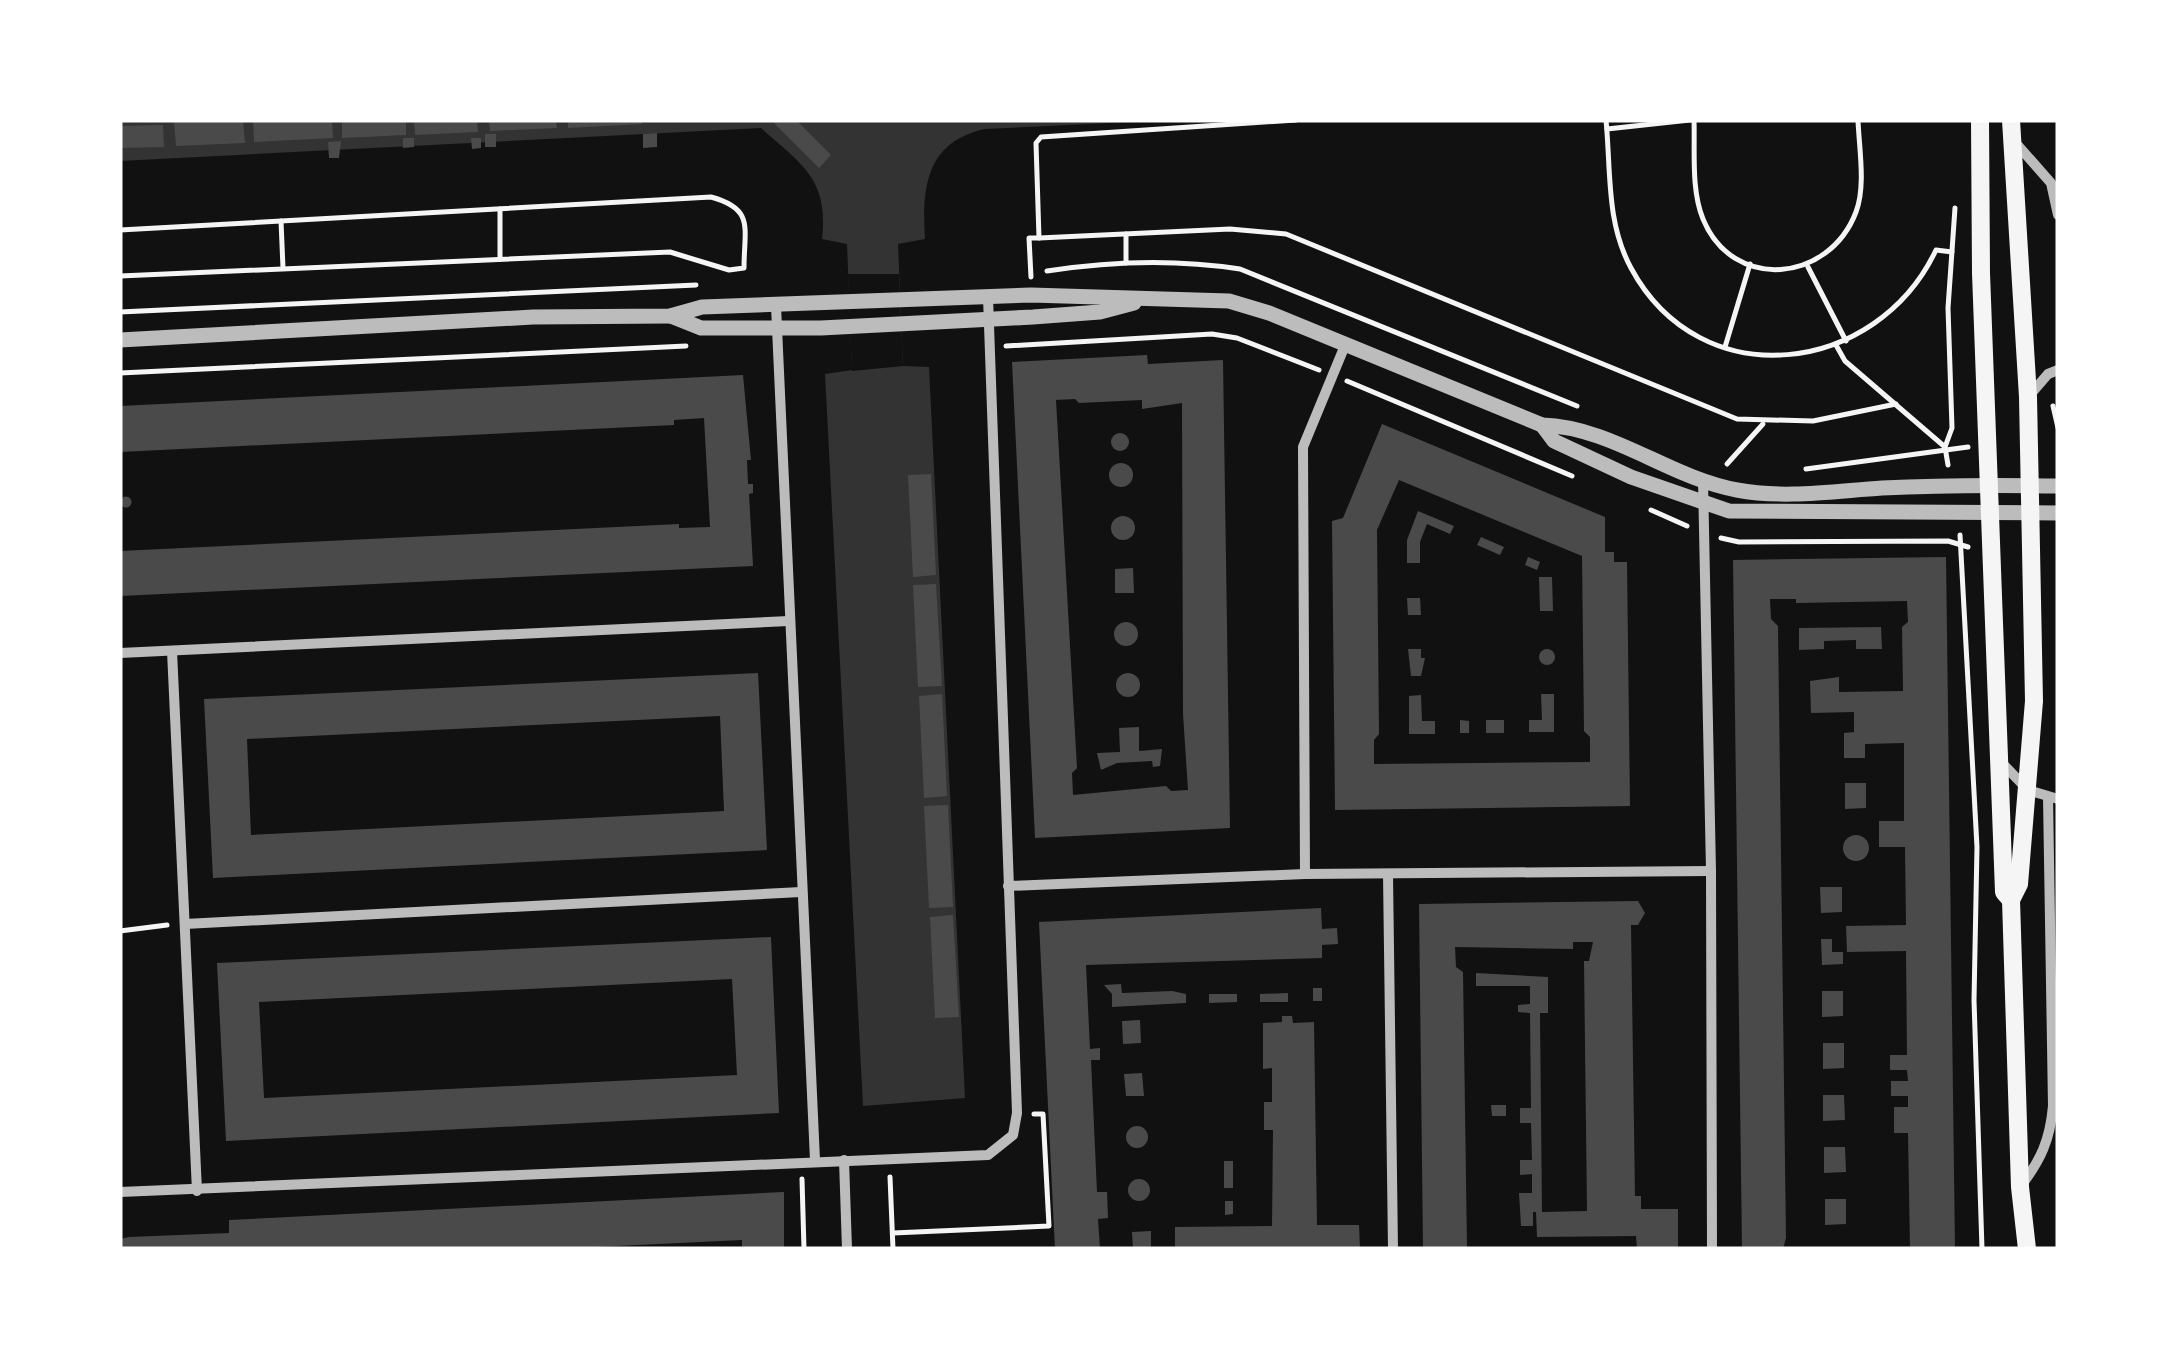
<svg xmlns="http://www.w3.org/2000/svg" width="2178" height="1369" viewBox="0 0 2178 1369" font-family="Arial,sans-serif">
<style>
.water{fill:#333}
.pier{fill:#111}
.building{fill:#4a4a4a;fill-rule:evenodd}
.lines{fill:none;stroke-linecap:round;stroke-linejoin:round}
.path{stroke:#f5f5f5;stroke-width:5}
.minor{stroke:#bcbcbc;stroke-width:10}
.tertiary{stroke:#bcbcbc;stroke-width:15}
.secondary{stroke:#f5f5f5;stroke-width:18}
</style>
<rect width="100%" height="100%" fill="#111"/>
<path class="water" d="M120 120H1172L985 129C926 142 922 187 925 239L898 244 903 366 929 367 965 1098 863 1106 825 374 852 370 847 244 822 239C829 178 801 164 761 128L120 161Z"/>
<path class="pier" d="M848 274H899L903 366 852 371Z"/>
<g class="building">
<path d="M243 120 245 143 176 146 174 121Z"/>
<path d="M253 120H332L333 138 254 142Z"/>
<path d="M342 120H406V135L342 138Z"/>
<path d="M414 120H477L478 132 415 135Z"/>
<path d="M489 120H556L557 128 490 131Z"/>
<path d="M568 120H642V124L568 128Z"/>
<path d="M771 120H796L831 155 819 168Z"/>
<path d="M163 125 164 147 120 148V126Z"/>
<path d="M657 133V147L643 148V134Z"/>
<rect x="485" y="134" width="11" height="13"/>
<path d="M403 138H414V147L403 148Z"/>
<path d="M471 138H481V148L472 149Z"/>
<path d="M341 141 339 158H329L328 142Z"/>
<path d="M1147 355 1148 364 1223 360 1230 828 1035 838 1012 362ZM1075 399 1079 403 1142 400V409L1182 403 1183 714 1188 790 1171 791 1166 786 1073 795 1072 773 1077 768 1056 400Z"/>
<path d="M743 375 751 460H747L748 484H753V493L749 494 753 566 120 596V551L679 524V528L710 527 704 418 674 420V425L120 452V406Z"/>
<path d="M1382 424 1605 517V552H1614V562H1627L1630 806 1335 810 1332 521 1343 518ZM1399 480 1582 556 1584 731 1590 737V762L1374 764V740L1379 734 1377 530Z"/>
<circle cx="1120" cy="442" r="9"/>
<circle cx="1121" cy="475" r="12"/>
<path d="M931 474 936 575 913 577 908 475Z"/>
<circle cx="126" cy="502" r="5.5"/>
<path d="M1418 511 1454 526 1450 534 1427 524 1420 542V563H1407V540Z"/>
<circle cx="1123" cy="528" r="12"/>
<path d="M1481 537 1504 547 1500 555 1477 545Z"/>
<path d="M1528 557 1540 562 1537 570 1525 565Z"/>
<path d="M1946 557 1955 1249H1910L1908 1133H1894V1107H1908V1096H1891V1081H1908L1907 1070H1890V1055H1907L1906 951 1847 952 1846 926 1906 925 1905 847H1879V821H1904V743L1865 744V758H1844V733L1854 732V712L1811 713 1810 681 1839 677V692L1903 691 1902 627 1908 622 1907 601 1796 603V599H1770L1771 619 1778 626 1786 1238 1783 1249H1742L1733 560Z"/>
<path d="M1133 568 1134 593H1115V569Z"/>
<path d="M1539 577H1552L1553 611H1540Z"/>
<path d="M936 584 942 686 918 687 913 585Z"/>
<path d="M1407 598H1420L1421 615H1408Z"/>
<circle cx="1126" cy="634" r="12"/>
<path d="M1881 627 1882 649H1856V640L1824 641V649L1799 650V628Z"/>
<circle cx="1547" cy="657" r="8"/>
<path d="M1408 649H1421V658H1425L1421 676H1411Z"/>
<circle cx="1128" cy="685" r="12"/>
<path d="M758 673 767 850 213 878 204 699ZM720 716 724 811 251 835 247 739Z"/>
<path d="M942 694 947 796 924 798 919 696Z"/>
<path d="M1541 694H1554V732H1529V720H1542Z"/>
<path d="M1421 695 1422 721H1435V734H1409V696Z"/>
<path d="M1460 720 1469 721V733H1460Z"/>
<rect x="1486" y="720" width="18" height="13"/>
<path d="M1139 727V751L1162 749 1160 766 1153 767 1152 761 1117 763 1101 770 1097 753 1120 752 1119 728Z"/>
<path d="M1845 783H1866V808L1845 809Z"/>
<path d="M948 805 953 907 929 908 924 806Z"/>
<circle cx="1856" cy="848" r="13"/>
<path d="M1820 887H1842V912L1821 913Z"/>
<path d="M1638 901 1645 913 1638 925H1631L1635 1196H1641V1209H1678V1249H1637L1636 1236 1537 1237 1536 1212H1533V1226H1521L1519 1193H1532V1174L1520 1175V1160H1532L1531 1123H1520V1108H1531L1530 1013 1518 1012V1005L1530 1004V986H1476V973L1548 977V1013H1540L1542 1212 1587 1211 1584 961H1589L1593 942H1573V949L1455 947 1456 967 1463 972 1467 1247 1423 1249 1419 904Z"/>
<path d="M1321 908 1322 929 1337 928 1338 944 1322 945V958L1086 965 1090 1049 1100 1048V1060H1091L1097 1192H1107L1108 1218 1098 1219 1100 1249H1055L1039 922Z"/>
<path d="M953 915 959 1017 935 1018 930 917Z"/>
<path d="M771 937 779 1113 226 1141 217 963ZM732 979 737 1075 264 1098 259 1002Z"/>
<path d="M1821 939H1832V952H1843V964L1822 965Z"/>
<path d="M1121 984 1122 993 1172 991 1186 994V1003L1112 1007V994L1104 985Z"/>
<rect x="1313" y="988" width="9" height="13"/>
<path d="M1822 991H1843V1016L1822 1017Z"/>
<path d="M1288 993V1002H1260V994Z"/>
<path d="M1209 994H1237V1002L1209 1003Z"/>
<path d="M1282 1016H1292L1293 1023 1314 1022 1317 1225H1359L1360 1249H1175V1227L1272 1226 1273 1130H1264V1102H1272V1068L1263 1069V1023L1282 1022Z"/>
<path d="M1140 1020 1141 1043 1123 1044 1122 1021Z"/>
<path d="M1823 1043H1844V1068L1823 1069Z"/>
<path d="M1142 1073 1144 1096H1126L1124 1074Z"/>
<path d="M1823 1095H1844L1845 1120 1823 1121Z"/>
<path d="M1491 1105H1506V1116H1492Z"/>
<circle cx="1137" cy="1137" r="11"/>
<path d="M1824 1147H1845L1846 1172 1824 1173Z"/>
<rect x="1224" y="1161" width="9" height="27"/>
<circle cx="1139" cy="1190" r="11"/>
<path d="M784 1192V1249H742V1240L554 1249H120V1239L129 1237 229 1233V1220Z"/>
<path d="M1825 1199H1846V1224L1825 1225Z"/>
<path d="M1225 1201H1233V1214L1225 1215Z"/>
<path d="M1151 1231V1249H1133L1132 1232Z"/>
</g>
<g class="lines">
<g class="path">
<path d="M1606 120C1611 171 1606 222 1631 268 1701 398 1877 375 1936 250L1952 252"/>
<path d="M1694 120C1695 151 1691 190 1703 219 1733 292 1829 283 1856 212 1866 186 1859 148 1858 120"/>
<path d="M1607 129 1690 120"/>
<path d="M500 209V259"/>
<path d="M281 221 283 268"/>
<path d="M120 230 711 197C755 209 744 228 744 268L729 270 670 252 120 276"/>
<path d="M1039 238 1230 229 1286 234 1737 419 1813 421 1896 404"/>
<path d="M1126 263V234"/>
<path d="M1808 267 1846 341"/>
<path d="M1047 271C1111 261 1176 259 1240 269L1577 406"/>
<path d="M1031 277 1029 238H1039L1036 143 1041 137 1296 120"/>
<path d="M120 312 696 285"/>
<path d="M1836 345 1845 361 1945 447"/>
<path d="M1006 346 1212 334 1237 338 1319 370"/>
<path d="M1725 347 1750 264"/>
<path d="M120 373 686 346"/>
<path d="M1347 381 1572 476"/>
<path d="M2053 406 2058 428"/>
<path d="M1727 464 1763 424"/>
<path d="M1948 465 1945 447 1952 428 1948 308 1955 208"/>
<path d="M1806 469 1968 447"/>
<path d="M1651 510 1687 526"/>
<path d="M1960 535 1977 847 1974 1000 1982 1249"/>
<path d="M1721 538 1739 542 1948 541 1968 547"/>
<path d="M120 931 167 925"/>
<path d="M890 1177 893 1249"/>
<path d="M802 1179 804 1249"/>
<path d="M893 1233 1049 1226 1043 1114H1034"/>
</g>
<g class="minor">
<path d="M2014 141 2051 183 2058 215"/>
<path d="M776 306 815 1160"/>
<path d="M2029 396 2048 374 2058 370"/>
<path d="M1703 480 1711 871 1712 1249"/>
<path d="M172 651 197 1191"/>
<path d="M120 653 789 621"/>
<path d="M2002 763 2028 790 2058 799"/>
<path d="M1305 874 1303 447 1346 343"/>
<path d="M1388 874 1393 1249"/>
<path d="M1008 886 1305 874 1711 871"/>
<path d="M185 924 801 892"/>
<path d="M844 1160 847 1249"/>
<path d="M2020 1187C2041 1160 2050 1140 2053 1106L2048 797"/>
<path d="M120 1192 988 1155 1013 1135 1017 1113 988 297"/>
</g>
<g class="tertiary">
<path d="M671 316 701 328H821L1033 317 1100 312 1134 303"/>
<path d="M120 340 533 317 670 316 702 307 1031 295 1229 301 1269 313 1542 425C1612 427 1670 478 1737 490 1784 499 1835 491 1882 488 1941 485 1999 485 2058 486"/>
<path d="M1542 425 1554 441 1631 477 1729 511 2058 513"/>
</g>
<g class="secondary">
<path d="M1980 120 1981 273 2004 892 2011 900"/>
<path d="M2011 120 2028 397 2034 701 2019 884 2011 900 2020 1187 2027 1249"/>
</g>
</g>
<rect width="2178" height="1369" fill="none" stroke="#ffffff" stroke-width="245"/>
</svg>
